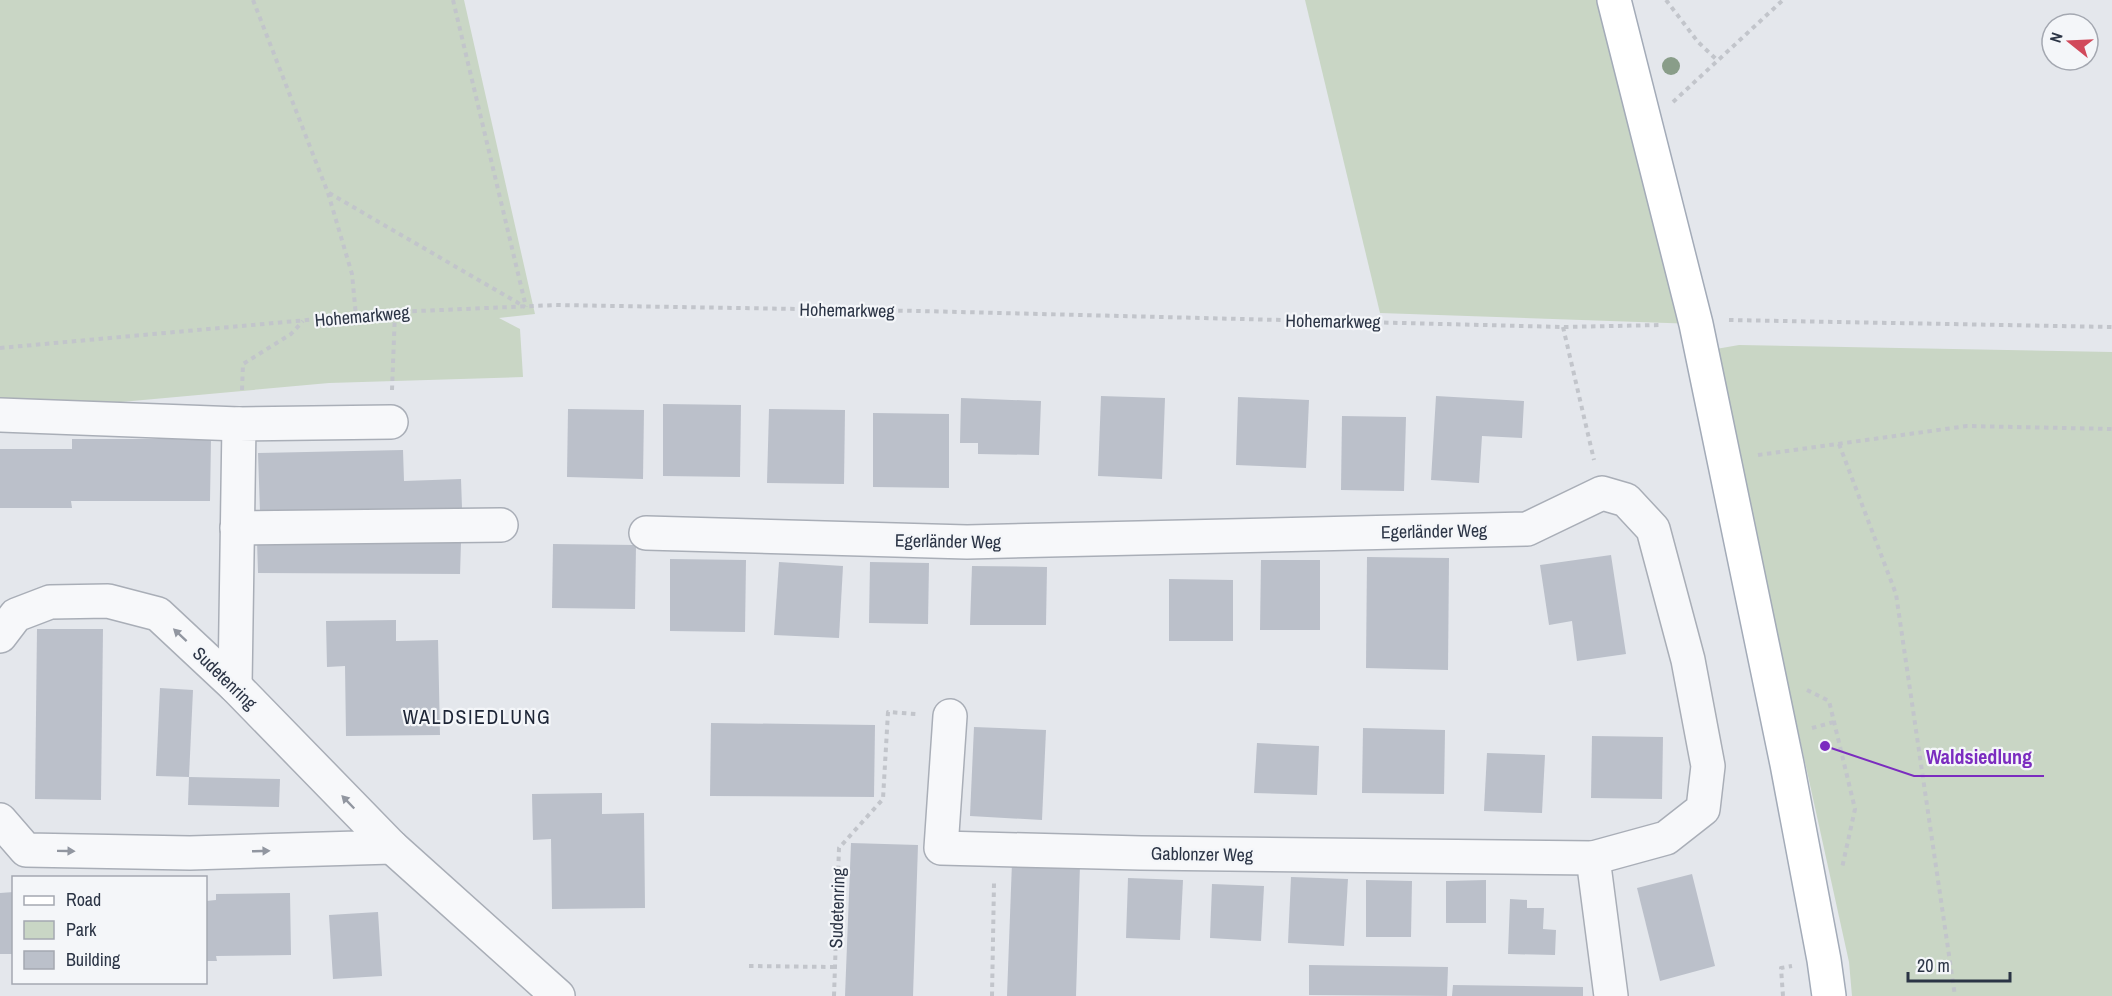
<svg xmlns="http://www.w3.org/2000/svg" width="2112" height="996" viewBox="0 0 2112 996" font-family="'Archivo Narrow',sans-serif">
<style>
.green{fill:#c9d6c5}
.building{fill:#bbc0ca}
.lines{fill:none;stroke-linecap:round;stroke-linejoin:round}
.minor-casing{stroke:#a9aeb7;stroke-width:36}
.major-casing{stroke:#a3abb8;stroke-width:36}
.path{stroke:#c2c5cb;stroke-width:4;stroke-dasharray:4.5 4.5;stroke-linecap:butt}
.minor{stroke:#f7f8fa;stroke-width:33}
.major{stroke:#fff;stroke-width:33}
.tree{fill:#899d89}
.oneway{fill:#9196a0}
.labels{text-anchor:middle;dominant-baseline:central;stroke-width:4.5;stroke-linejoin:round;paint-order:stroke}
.street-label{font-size:18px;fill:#2b3445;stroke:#f4f6f9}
.neighbourhood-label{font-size:20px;letter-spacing:1.5px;fill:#1d2536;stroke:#f4f6f9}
.leader{fill:none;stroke:#7b2cbf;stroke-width:2}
.callout-dot{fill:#7b2cbf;stroke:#f4f6f9;stroke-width:2}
.callout-label{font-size:20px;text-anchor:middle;font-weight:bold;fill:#7b2cbf;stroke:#f4f6f9;stroke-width:4.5;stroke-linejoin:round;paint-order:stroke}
</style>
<rect width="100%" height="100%" fill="#e4e7ec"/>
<g class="green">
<path d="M0 0H464L535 314 499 318 520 329 523 377 329 383 0 413Z"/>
<path d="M1305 0H1614L1696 324 1380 313Z"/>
<path d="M1739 345 2112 352V996H1852L1849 962 1733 435 1716 349Z"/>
</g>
<g class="building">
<path d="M1101 396 1165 398 1162 479 1098 476Z"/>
<path d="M1436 396 1524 401 1522 438 1482 436 1479 483 1431 480Z"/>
<path d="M1238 397 1309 400 1306 468 1236 465Z"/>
<path d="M961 398 1041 401 1039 455 978 454V443H960Z"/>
<path d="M663 404 741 405 740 477 663 476Z"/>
<path d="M568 409 644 410 643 479 567 477Z"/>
<path d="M769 409 845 410 844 484 767 483Z"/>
<path d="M873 413 949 414V488L873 487Z"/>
<path d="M1342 416 1406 417 1404 491 1341 490Z"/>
<path d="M72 439H211L210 501H71L72 508H0V449H72Z"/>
<path d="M403 450 404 481 461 479 462 508 260 512 258 453Z"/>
<path d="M257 541 461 542 460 574 258 573Z"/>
<path d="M553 544 636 545 635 609 552 608Z"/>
<path d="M1611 555 1626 654 1577 661 1572 621 1549 625 1540 565Z"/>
<path d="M1367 557 1449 558 1448 670 1366 668Z"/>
<path d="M670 559 746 560 745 632 670 631Z"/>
<path d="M1261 560H1320V630H1260Z"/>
<path d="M779 562 843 566 839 638 774 635Z"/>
<path d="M870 562 929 563 928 624 869 623Z"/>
<path d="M972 566 1047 567 1046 625H970Z"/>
<path d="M1169 579 1233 580V641H1169Z"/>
<path d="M396 620V641L438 640 440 735 346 736 345 666 327 667 326 621Z"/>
<path d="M37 629H103L101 800 35 799Z"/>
<path d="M160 688 193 690 189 777 156 776Z"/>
<path d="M711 723 875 725 874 797 710 796Z"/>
<path d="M974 727 1046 730 1042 820 970 816Z"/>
<path d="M1363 728 1445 730 1444 794 1362 793Z"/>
<path d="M1592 736 1663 737 1662 799 1591 798Z"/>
<path d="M1257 743 1319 746 1317 795 1254 793Z"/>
<path d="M1487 753 1545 755 1542 813 1484 811Z"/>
<path d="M189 777 280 779 279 807 188 805Z"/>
<path d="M602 793V814L644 813 645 908 552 909 551 839 533 840 532 794Z"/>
<path d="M851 843 918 845 913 996H845Z"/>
<path d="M1012 862 1080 864 1076 996H1007Z"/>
<path d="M1692 874 1715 966 1660 981 1637 888Z"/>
<path d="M1291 877 1348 879 1344 946 1288 943Z"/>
<path d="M1128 878 1183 880 1180 940 1126 938Z"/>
<path d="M1366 880 1412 881 1411 937H1366Z"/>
<path d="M1486 880V923H1446V881Z"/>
<path d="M1212 884 1264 886 1261 941 1210 938Z"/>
<path d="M14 892V954H0V893Z"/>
<path d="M290 893 291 955 216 956 217 961H206V901L216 900V894Z"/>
<path d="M1510 899 1527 900V908H1544L1543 929 1556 930 1555 955 1508 954Z"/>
<path d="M378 912 382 976 333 979 329 915Z"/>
<path d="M1309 965 1448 967 1447 996 1309 995Z"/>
<path d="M1453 985 1583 987V996H1452Z"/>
</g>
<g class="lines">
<g class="minor-casing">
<g id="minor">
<path d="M0 415 239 424"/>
<path d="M237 528 501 525"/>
<path d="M646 533 967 542 1527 529 1602 493 1626 500 1653 529 1688 660 1708 766 1703 809 1666 838 1593 858 1611 996"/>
<path d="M0 636 16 615 50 602 108 601 158 614 235 686 392 847 190 853 26 850 0 820"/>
<path d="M235 686 239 424 391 422"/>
<path d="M950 716 941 848 1141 853 1593 858"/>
<path d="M392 847 558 996"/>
</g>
</g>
<g class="major-casing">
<path id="major" d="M1614 0 1696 324 1787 764 1824 960 1829 996"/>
</g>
<g class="path">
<path d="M253 0 328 193 352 274 356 316"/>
<path d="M453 0 526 307"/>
<path d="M1666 0 1698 42 1717 60"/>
<path d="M1673 102 1783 0"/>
<path d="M329 193 525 307"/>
<path d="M1729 320 2112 327"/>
<path d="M1563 327 1594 460"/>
<path d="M0 348 395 312 556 305 920 311 1563 327 1662 325"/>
<path d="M242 390 243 364 291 334 303 321"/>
<path d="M392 390 395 312"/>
<path d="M1839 444 1896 594 1955 996"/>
<path d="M1758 455 1967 426 2112 429"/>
<path d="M1807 690 1829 701 1855 809 1842 868"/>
<path d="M1812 728 1834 722"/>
<path d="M749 966 835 967"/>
<path d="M834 996 839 848 883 799 888 712 916 714"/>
<path d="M992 996 994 883"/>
<path d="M1783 996 1781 968 1792 966"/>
</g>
<use href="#minor" class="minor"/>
<use href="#major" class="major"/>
</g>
<circle class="tree" cx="1671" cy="66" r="9"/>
<defs><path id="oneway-solid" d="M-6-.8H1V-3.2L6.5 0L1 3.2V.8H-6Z" transform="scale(1.5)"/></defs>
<g class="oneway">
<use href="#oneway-solid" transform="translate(180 635) rotate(-137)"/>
<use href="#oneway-solid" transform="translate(348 802) rotate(-134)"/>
<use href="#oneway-solid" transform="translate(66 851) rotate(1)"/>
<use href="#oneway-solid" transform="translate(261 851) rotate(-2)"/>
</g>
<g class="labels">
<g class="street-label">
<text transform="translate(847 310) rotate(1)">Hohemarkweg</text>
<text transform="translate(362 316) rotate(-5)">Hohemarkweg</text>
<text transform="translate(1333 321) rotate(1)">Hohemarkweg</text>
<text transform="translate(1434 531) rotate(-1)">Egerländer Weg</text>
<text transform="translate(948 541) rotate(1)">Egerländer Weg</text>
<text transform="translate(225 678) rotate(44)">Sudetenring</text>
<text transform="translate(1202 854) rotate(1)">Gablonzer Weg</text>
<text transform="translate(837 908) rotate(-88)">Sudetenring</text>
</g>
<g class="neighbourhood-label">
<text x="477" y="716">WALDSIEDLUNG</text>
</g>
</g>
<path class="leader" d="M1825 746L1914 776H2044"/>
<circle class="callout-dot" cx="1825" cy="746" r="6"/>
<g class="callout-label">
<text x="1979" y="764">Waldsiedlung</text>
</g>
<rect x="12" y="876" width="195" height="108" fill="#f4f6f9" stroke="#a4a8b1" stroke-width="1.5"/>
<rect x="24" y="896" width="30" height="9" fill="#ffffff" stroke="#a4a8b1" stroke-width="1.5"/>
<text x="66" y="906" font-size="18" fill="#2b3445">Road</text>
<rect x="24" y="921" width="30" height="18" fill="#c9d6c5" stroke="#a4a8b1" stroke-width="1.5"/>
<text x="66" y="936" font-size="18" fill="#2b3445">Park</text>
<rect x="24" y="951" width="30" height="18" fill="#bbc0ca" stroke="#a4a8b1" stroke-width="1.5"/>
<text x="66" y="966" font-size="18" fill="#2b3445">Building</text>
<g transform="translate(2070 42) rotate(288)"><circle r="28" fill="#f4f6f9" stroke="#a4a8b1" stroke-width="1.5"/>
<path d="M0-4.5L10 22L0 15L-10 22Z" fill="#d1495b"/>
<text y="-9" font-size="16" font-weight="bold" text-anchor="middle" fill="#2b3445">N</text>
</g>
<path d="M1908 972v9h102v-9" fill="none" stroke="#2b3445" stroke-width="3"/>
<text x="1917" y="972" font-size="18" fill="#2b3445" stroke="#f4f6f9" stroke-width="4.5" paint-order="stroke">20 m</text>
</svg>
